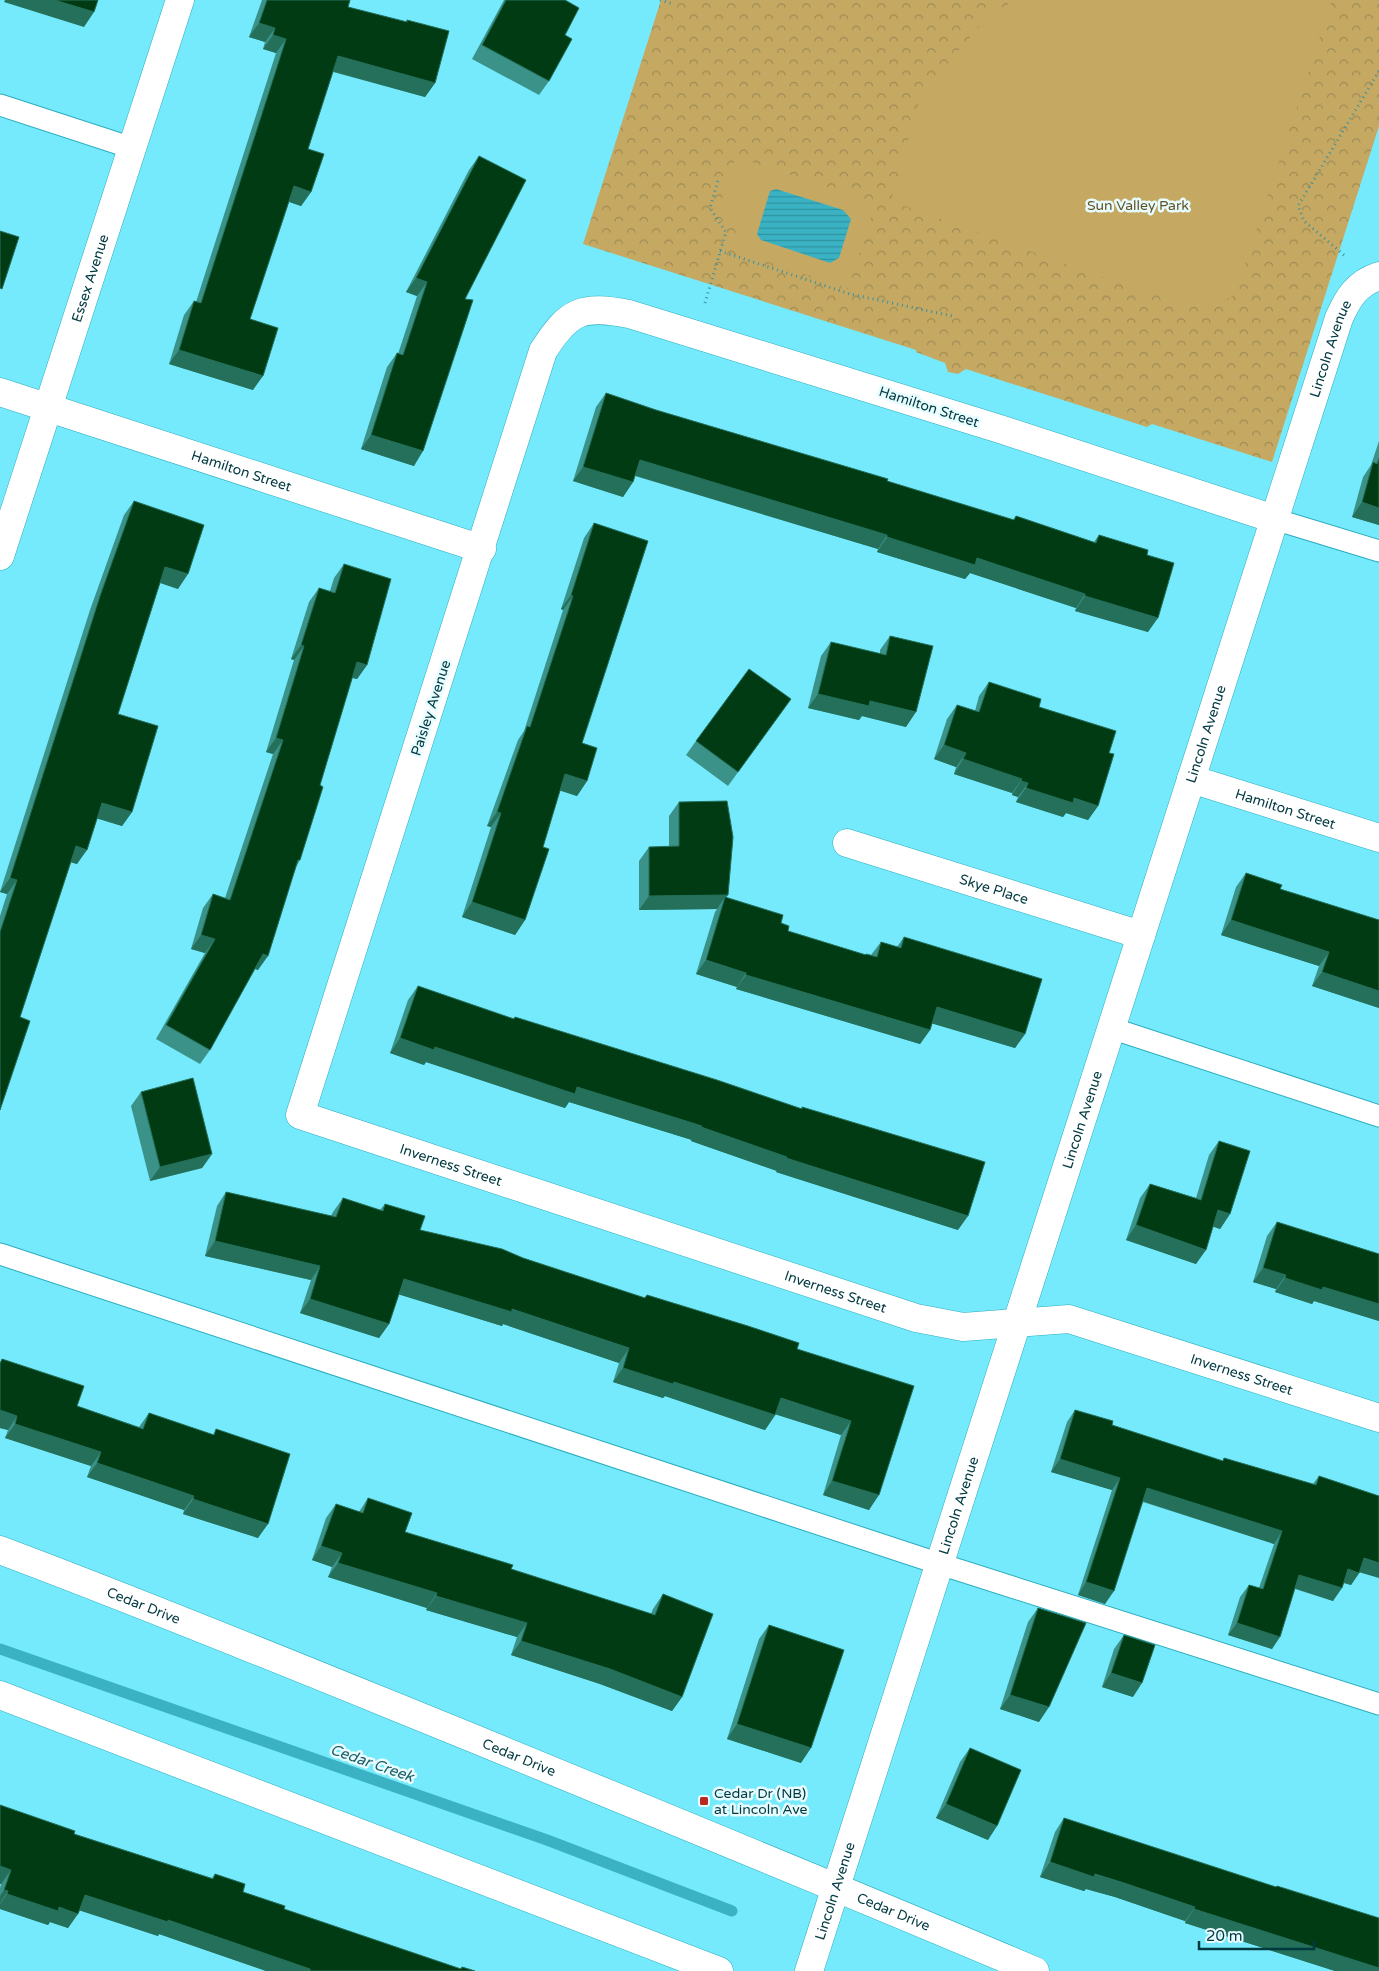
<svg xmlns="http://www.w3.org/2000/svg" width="1379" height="1971" viewBox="0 0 1379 1971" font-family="'Varela Round',sans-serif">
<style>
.forest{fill:url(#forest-crowns)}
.pitch{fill:#c5a963}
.water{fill:url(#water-rules)}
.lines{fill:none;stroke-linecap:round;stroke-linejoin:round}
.stream{stroke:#3ab2c3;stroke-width:11}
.lane-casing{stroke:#2badbe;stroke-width:23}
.street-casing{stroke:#2badbe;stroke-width:29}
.secondary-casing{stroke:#2badbe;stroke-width:29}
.path{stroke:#3a919e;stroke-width:3;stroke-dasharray:1 4;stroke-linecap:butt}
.lane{stroke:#fff;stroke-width:21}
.street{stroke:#fff;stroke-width:28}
.secondary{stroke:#fff;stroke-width:28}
.wall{fill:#3b9288}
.shaded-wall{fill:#24705a}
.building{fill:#013b14;stroke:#24705a}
.poi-dot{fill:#b82922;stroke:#e7fcff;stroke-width:2}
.labels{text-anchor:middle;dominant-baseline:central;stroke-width:5;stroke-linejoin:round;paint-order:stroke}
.park-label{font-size:14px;fill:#635226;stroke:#e7fcff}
.street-label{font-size:14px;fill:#003940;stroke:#e7fcff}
.poi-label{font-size:14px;fill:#003940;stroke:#e7fcff;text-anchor:start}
.water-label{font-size:15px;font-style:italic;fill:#1e5e67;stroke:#e7fcff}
</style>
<defs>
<pattern id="forest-crowns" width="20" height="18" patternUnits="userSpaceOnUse" patternTransform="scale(1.25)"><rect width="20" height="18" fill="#c5a963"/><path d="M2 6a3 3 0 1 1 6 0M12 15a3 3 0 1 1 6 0" fill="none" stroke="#9e8b53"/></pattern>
<pattern id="water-rules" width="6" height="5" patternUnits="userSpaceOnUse" patternTransform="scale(1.25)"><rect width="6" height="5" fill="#3ab2c3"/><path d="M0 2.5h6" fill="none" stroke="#2e92a0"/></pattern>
</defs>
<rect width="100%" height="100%" fill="#75eafc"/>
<path class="forest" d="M661 0H1379V126L1272 462 1152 424 1147 427 966 369 958 374 948 372 945 363 916 352V350L583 244Z"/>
<g class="pitch">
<path d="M1016 0H1332L1235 295 1206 310 1139 290 891 201 921 95 989 15Z"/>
<path d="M736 157 876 203 848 288 731 250 740 222 717 214Z"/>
</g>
<path class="water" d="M776 189 843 210 851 219 839 258 830 263 761 240 757 234 770 191Z"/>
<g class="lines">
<path class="stream" d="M0 1649 547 1840 732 1911"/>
<g class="lane-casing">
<g id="lane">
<path d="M0 105 132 148"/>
<path d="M1274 519 1379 551"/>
<path d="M1111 1028 1379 1116"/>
<path d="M0 1254 940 1564 1379 1704"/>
</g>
</g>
<g class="street-casing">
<g id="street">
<path id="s1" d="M0 392 482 549"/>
<path id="s2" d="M1274 519 1003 430 629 314C582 305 569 310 543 351L300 1115 916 1318 963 1327 1069 1319 1379 1418"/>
<path id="s3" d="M0 556 180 0"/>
<path id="s4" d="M1191 779 1379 838"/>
<path id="s5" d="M847 843 1141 935"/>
<path d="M0 1695 719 1971"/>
<path id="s6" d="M809 1971 1339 318C1348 298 1357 283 1379 276"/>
</g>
</g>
<g class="secondary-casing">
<g id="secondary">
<path id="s7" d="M0 1550C160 1610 317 1675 475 1739 662 1816 849 1892 1035 1971"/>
</g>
</g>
<g class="path">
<path d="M660 0 673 4"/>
<path d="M720 251 850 294 952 316"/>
<path d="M1344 255 1304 221 1298 206 1379 71"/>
<path d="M705 303 726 232 710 208 719 177"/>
</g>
<use href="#lane" class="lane"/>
<use href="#street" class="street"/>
<use href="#secondary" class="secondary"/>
</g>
<g class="wall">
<path d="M262 0H350L348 7 406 22 407 20 435 83 425 97 333 72 308 149 311 192 301 206 289 202 250 319 253 390 169 364 184 315 194 301 196 302 276 53 263 49 265 42 249 37Z"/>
<path d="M504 0H565V35L549 81 539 95 472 59Z"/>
<path d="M479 156 465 299 414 466 361 449 387 367 397 353 398 354 417 296 406 292 469 170Z"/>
<path d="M606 393 656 410 1013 520 1016 516 1094 542 1099 535 1147 555 1148 632 1075 611 1076 608 970 573 965 579 877 552 878 549 635 476 633 482 623 497 573 481 596 407Z"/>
<path d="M1379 441V525L1352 517 1363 477 1371 465Z"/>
<path d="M134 501 178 589 160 583 118 714 132 812 122 826 97 818 77 864 71 862 20 1017 0 1110V916L7 894 0 892 90 610 124 515Z"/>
<path d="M594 523 582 743 587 781 577 796 560 790 543 847 525 920 515 935 462 917 491 827 487 826 518 740 524 731 563 610 561 609 584 538Z"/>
<path d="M344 564 367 665 357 679 352 678 320 785 300 860 296 867 258 970 255 969 210 1050 200 1064 156 1039 205 953 191 949 203 908 213 894 225 898 273 754 266 752 294 660 291 659 309 602 319 588 330 591 334 578Z"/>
<path d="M890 636 906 727 862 716 859 720 808 708 821 656 831 642 880 654V650Z"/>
<path d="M989 682 1039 707 1109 753 1098 806 1088 820 1066 813 1063 817 1016 802 1018 797 1012 795V793L954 774 956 767 934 759 947 719 957 705 975 711 979 696Z"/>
<path d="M791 699 728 786 686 755 696 741Z"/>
<path d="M679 802 726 898 781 923 788 931 865 955 866 954 871 955 881 942 897 947 904 937 1025 1034 1015 1048 932 1023 930 1030 920 1044 736 989 737 987 696 974 715 912 717 909 639 910V861L649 847H669V816Z"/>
<path d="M1246 873 1280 889 1379 920V1008L1312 986 1319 966 1221 935 1236 887Z"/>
<path d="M418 986 514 1019 801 1109 802 1107 958 1230 776 1172 777 1171 691 1141 692 1140 569 1102 565 1108 426 1062 424 1065 390 1053 408 1000Z"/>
<path d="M141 1092 212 1154 202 1168 150 1181 131 1106Z"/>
<path d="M1219 1141 1230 1214 1220 1229 1213 1226 1196 1264 1126 1240 1140 1198 1150 1184 1196 1198 1209 1155Z"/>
<path d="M226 1192 331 1216 333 1212 343 1198 380 1210 385 1204 420 1230 523 1258 644 1298 647 1295 797 1349 914 1386 869 1510 823 1495 841 1435 776 1414 765 1430 665 1396 663 1398 613 1382 619 1363 503 1324 502 1326 399 1294 389 1324 379 1338 300 1313 311 1280 205 1256 217 1206Z"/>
<path d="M1277 1222 1379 1254V1321L1314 1301 1312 1304 1275 1292 1276 1289 1253 1282 1267 1236Z"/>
<path d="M2 1359 77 1406 139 1427 149 1413 213 1435 216 1429 258 1538 183 1514 184 1510 87 1477 91 1466 5 1438 8 1430 0 1428V1362Z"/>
<path d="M1075 1410 1112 1425 1222 1461 1224 1458 1313 1484 1319 1476 1360 1572 1351 1585 1343 1583 1333 1601 1295 1589 1272 1649 1228 1635 1240 1597 1249 1585 1259 1588 1274 1544 1143 1502 1105 1604 1078 1595 1112 1490 1051 1472 1067 1422Z"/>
<path d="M368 1498 405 1532 511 1569 651 1614 653 1609 663 1594 682 1697 672 1711 600 1684 511 1655 517 1637 426 1610 427 1608 328 1577 332 1567 312 1560 326 1518 336 1504 359 1512Z"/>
<path d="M1038 1608 1039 1722 1000 1709 1028 1622Z"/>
<path d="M769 1625 801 1763 727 1739 759 1639Z"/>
<path d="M1124 1635 1133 1697 1102 1687 1114 1649Z"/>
<path d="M970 1748 988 1840 936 1818 960 1762Z"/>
<path d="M0 1805 74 1834 212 1878 215 1874 243 1892 284 1909 460 1969 462 1967 475 1971H266L159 1934 158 1936 80 1910 68 1928 50 1922 48 1925 0 1909V1888L1 1884Z"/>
<path d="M1064 1818 1275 1887 1277 1886 1379 1971H1335L1185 1923V1921L1115 1897 1086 1889 1084 1891 1040 1877 1055 1832Z"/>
</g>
<g class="shaded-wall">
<path d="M5 0H54L94 12 84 27 4 2Z"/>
<path d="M259 23 275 28 265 42 249 37Z"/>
<path d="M273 35 286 39 276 53 263 49Z"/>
<path d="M338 56 435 83 425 97 328 70Z"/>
<path d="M294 186 311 192 301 206 284 200Z"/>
<path d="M416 278 427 282 417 296 406 292Z"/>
<path d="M179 350 263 376 253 390 169 364Z"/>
<path d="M371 435 423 451 414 466 361 449Z"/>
<path d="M640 460 887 535 878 549 630 474Z"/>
<path d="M583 467 633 482 623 497 573 481Z"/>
<path d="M1362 502 1379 508V525L1352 517Z"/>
<path d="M887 537 977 558 1085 594 1076 608 970 573 965 579 877 552Z"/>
<path d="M165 567 188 574 178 589 155 581Z"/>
<path d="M571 595 573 596 563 610 561 609Z"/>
<path d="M1085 596 1158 618 1148 632 1075 611Z"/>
<path d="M301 645 304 646 294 660 291 659Z"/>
<path d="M357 662 367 665 357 679 347 676Z"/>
<path d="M818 694 870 701 916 712 906 727 862 716 859 720 808 708Z"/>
<path d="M276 738 283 740 273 754 266 752Z"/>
<path d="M944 745 966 753 956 767 934 759Z"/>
<path d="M963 759 1022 779 1012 793 954 774Z"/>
<path d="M565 774 587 781 577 796 555 789Z"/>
<path d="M1021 781 1028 783 1018 797 1012 795Z"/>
<path d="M1026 788 1074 798 1098 806 1088 820 1066 813 1063 817 1016 802Z"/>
<path d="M102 803 132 812 122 826 92 817Z"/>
<path d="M497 812 501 813 491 827 487 826Z"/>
<path d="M76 846 87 850 77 864 66 861Z"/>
<path d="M10 878 17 880 7 894 0 892Z"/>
<path d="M728 895 724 900 725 897 717 909 639 910 649 896Z"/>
<path d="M472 902 525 920 515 935 462 917Z"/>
<path d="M1231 920 1329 952 1319 966 1221 935Z"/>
<path d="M201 935 215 939 205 953 191 949Z"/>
<path d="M263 954 268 956 258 970 253 968Z"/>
<path d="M706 960 746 973 737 987 696 974Z"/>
<path d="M1322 972 1379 991V1008L1312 986Z"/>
<path d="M746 975 930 1030 920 1044 736 989Z"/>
<path d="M937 1007 1025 1034 1015 1048 927 1022Z"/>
<path d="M400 1038 435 1047 577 1087 702 1126 692 1140 569 1102 565 1108 426 1062 424 1065 390 1053Z"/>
<path d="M701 1127 787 1157 777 1171 691 1141Z"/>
<path d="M212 1154 202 1168 150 1181 160 1167Z"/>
<path d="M786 1158 968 1216 958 1230 776 1172Z"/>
<path d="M1218 1210 1230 1214 1220 1229 1208 1225Z"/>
<path d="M1136 1225 1206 1250 1196 1264 1126 1240Z"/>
<path d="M215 1241 320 1266 311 1280 205 1256Z"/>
<path d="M1263 1268 1286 1275 1276 1289 1253 1282Z"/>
<path d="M1285 1278 1323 1287 1379 1304V1321L1314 1301 1312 1304 1275 1292Z"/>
<path d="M404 1279 512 1309 629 1348 619 1363 503 1324 502 1326 394 1293Z"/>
<path d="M310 1299 389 1324 379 1338 300 1313Z"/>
<path d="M623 1368 674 1382 775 1415 765 1430 665 1396 663 1398 613 1382Z"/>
<path d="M781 1398 851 1421 841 1435 771 1413Z"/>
<path d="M0 1410 17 1416 8 1430 0 1428Z"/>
<path d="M15 1424 101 1452 91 1466 5 1438Z"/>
<path d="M1060 1459 1120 1478 1112 1490 1051 1472Z"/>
<path d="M97 1463 194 1496 184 1510 87 1477Z"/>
<path d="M832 1481 879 1495 869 1510 823 1495Z"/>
<path d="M1147 1488 1282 1531 1274 1544 1139 1500Z"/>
<path d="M193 1499 268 1524 258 1538 183 1514Z"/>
<path d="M321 1546 342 1553 332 1567 312 1560Z"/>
<path d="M1364 1558 1379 1563V1578L1355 1571Z"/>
<path d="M338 1563 437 1593 427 1608 328 1577Z"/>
<path d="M1348 1569 1359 1573 1351 1585 1339 1581Z"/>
<path d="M1299 1575 1342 1588 1333 1601 1291 1587Z"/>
<path d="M1086 1582 1114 1591 1105 1604 1078 1595Z"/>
<path d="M436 1596 527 1623 517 1637 426 1610Z"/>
<path d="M1237 1623 1280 1637 1272 1649 1228 1635Z"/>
<path d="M521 1641 610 1669 682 1697 672 1711 600 1684 511 1655Z"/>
<path d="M1111 1673 1142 1683 1133 1697 1102 1687Z"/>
<path d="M1010 1695 1049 1707 1039 1722 1000 1709Z"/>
<path d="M737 1724 811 1748 801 1763 727 1739Z"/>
<path d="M946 1804 997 1826 988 1840 936 1818Z"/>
<path d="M1050 1862 1124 1883 1195 1907 1185 1921 1115 1897 1086 1889 1084 1891 1040 1877Z"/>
<path d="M0 1866 11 1870 1 1884H0Z"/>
<path d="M4 1890 8 1891 0 1903V1896Z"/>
<path d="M7 1894 59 1907 78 1914 68 1928 50 1922 48 1925 0 1909V1904Z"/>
<path d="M85 1895 168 1920 310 1969 309 1971H266L159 1934 158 1936 75 1909Z"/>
<path d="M1194 1909 1379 1968V1971H1335L1185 1923Z"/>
</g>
<g class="building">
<path d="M54 0H98L94 12Z"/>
<path d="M267 0H350L348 7 407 22V20L449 31 435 83 338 56 308 149 324 154 311 192 294 186 250 319 278 328 263 376 179 350 194 301 201 303 286 39 273 35 275 28 259 23Z"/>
<path d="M506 0H565L579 8 565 35 572 39 549 81 482 45Z"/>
<path d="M479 156 526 180 465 299 473 300 423 451 371 435 397 353 403 355 427 282 416 278Z"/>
<path d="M0 231 19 237 2 289 0 288Z"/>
<path d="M606 393 656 410 888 479 887 481 1014 520 1016 516 1096 543 1099 535 1148 550 1147 555 1174 563 1158 618 1085 596V594L977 558 975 565 887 537V535L640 460 633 482 583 467Z"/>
<path d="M1379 458V508L1362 502 1373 462 1377 464Z"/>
<path d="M134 501 204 525 188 574 165 567 118 714 158 726 132 812 102 803 87 850 76 846 20 1017 30 1021 0 1110V932L17 880 10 878 100 596Z"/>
<path d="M594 523 648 541 582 743 597 748 587 781 565 774 543 847 549 849 525 920 472 902 501 813 497 812 527 726 530 727 573 596 571 595Z"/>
<path d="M344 564 391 579 367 665 357 662 320 785 323 787 300 860H298L268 956 263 954 210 1050 166 1025 215 939 201 935 213 894 230 900 283 740 276 738 304 646 301 645 319 588 335 593Z"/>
<path d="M890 636 933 646 916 712 870 701 869 706 818 694 831 642 886 655Z"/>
<path d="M749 669 791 699 738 772 696 741Z"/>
<path d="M989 682 1041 699 1039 707 1116 731 1109 753 1114 754 1098 806 1074 798 1073 803 1026 788 1028 783 1021 781 1022 779 963 759 966 753 944 745 957 705 979 712Z"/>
<path d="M727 801 733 837 728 895 649 896V847L679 846V802Z"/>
<path d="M1246 873 1282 885 1280 889 1379 920V991L1322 972 1329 952 1231 920Z"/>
<path d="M725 897 783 915 781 923 789 926 788 931 866 955V954L877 957 881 942 901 948 904 937 1042 979 1025 1034 937 1007 930 1030 746 975V973L706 960Z"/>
<path d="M418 986 514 1019 515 1017 717 1080 802 1109V1107L985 1162 968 1216 786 1158 787 1157 701 1127 702 1126 577 1087 575 1094 435 1047 434 1050 400 1038Z"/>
<path d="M193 1078 212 1154 160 1167 141 1092Z"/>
<path d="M1219 1141 1250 1151 1230 1214 1218 1210 1206 1250 1136 1225 1150 1184 1201 1200Z"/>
<path d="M226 1192 336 1217 343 1198 383 1211 385 1204 425 1216 420 1230 502 1249 523 1258 645 1298 647 1295 748 1326 799 1343 797 1349 914 1386 879 1495 832 1481 851 1421 781 1398 775 1415 674 1382 673 1384 623 1368 629 1348 512 1309V1312L404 1279 389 1324 310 1299 320 1266 215 1241Z"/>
<path d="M1277 1222 1379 1254V1304L1323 1287 1322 1290 1285 1278 1286 1275 1263 1268Z"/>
<path d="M2 1359 84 1386 77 1406 143 1429 149 1413 214 1435 216 1429 290 1454 268 1524 193 1499 194 1496 97 1463 101 1452 15 1424 17 1416 0 1410V1364Z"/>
<path d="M1075 1410 1113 1421 1112 1425 1223 1461 1224 1458 1316 1485 1319 1476 1379 1496V1563L1364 1558 1359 1573 1348 1569 1342 1588 1299 1575 1280 1637 1237 1623 1249 1585 1263 1589 1282 1531 1147 1488 1114 1591 1086 1582 1120 1478 1060 1459Z"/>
<path d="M368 1498 412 1513 405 1532 513 1565 511 1569 655 1615 663 1594 713 1614 682 1697 610 1669 521 1641 527 1623 436 1596 437 1593 338 1563 342 1553 321 1546 336 1504 363 1513Z"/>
<path d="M1038 1608 1086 1623 1049 1707 1010 1695Z"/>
<path d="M769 1625 844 1650 811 1748 737 1724Z"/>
<path d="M1124 1635 1155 1645 1142 1683 1111 1673Z"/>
<path d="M970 1748 1021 1770 997 1826 946 1804Z"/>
<path d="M0 1805 75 1831 74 1834 213 1879 215 1874 245 1884 243 1892 285 1906 284 1909 461 1969 462 1967 475 1971H310V1969L168 1920V1922L85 1895 78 1914 59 1907 58 1911 7 1894 8 1891 4 1890 11 1870 0 1866Z"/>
<path d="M1064 1818 1276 1887 1277 1886 1379 1918V1968L1194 1909 1195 1907 1124 1883 1095 1874 1094 1877 1050 1862Z"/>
</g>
<rect class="poi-dot" x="699" y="1796" width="10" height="10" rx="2.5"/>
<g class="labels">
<g class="park-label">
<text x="1138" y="205">Sun Valley Park</text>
</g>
<g class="street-label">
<text stroke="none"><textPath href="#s3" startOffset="292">Essex Avenue</textPath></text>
<text stroke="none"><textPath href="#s6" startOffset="1704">Lincoln Avenue</textPath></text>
<text transform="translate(929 407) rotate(18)">Hamilton Street</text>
<text stroke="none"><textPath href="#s1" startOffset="254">Hamilton Street</textPath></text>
<text transform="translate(431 708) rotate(-72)">Paisley Avenue</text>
<text stroke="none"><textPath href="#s6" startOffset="1299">Lincoln Avenue</textPath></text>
<text stroke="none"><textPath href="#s4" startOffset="99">Hamilton Street</textPath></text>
<text stroke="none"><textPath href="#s5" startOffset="154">Skye Place</textPath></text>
<text stroke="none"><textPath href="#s6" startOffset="894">Lincoln Avenue</textPath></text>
<text stroke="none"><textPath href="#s2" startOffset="1741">Inverness Street</textPath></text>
<text stroke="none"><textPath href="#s2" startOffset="2146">Inverness Street</textPath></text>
<text stroke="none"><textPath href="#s2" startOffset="2566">Inverness Street</textPath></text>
<text stroke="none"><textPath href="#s6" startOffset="489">Lincoln Avenue</textPath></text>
<text stroke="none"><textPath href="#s7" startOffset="154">Cedar Drive</textPath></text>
<text stroke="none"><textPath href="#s7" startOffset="559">Cedar Drive</textPath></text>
<text stroke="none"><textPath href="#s6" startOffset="84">Lincoln Avenue</textPath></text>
<text stroke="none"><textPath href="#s7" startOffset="964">Cedar Drive</textPath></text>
</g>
<g class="poi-label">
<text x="714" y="1793">Cedar Dr (NB)<tspan x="714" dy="16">at Lincoln Ave</tspan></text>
</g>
<g class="water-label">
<text transform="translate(372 1763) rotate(19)">Cedar Creek</text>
</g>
</g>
<path d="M1199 1941v8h115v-8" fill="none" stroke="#003940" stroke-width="2.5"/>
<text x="1206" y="1941" font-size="15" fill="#003940" stroke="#e7fcff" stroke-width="4" paint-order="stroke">20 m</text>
</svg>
